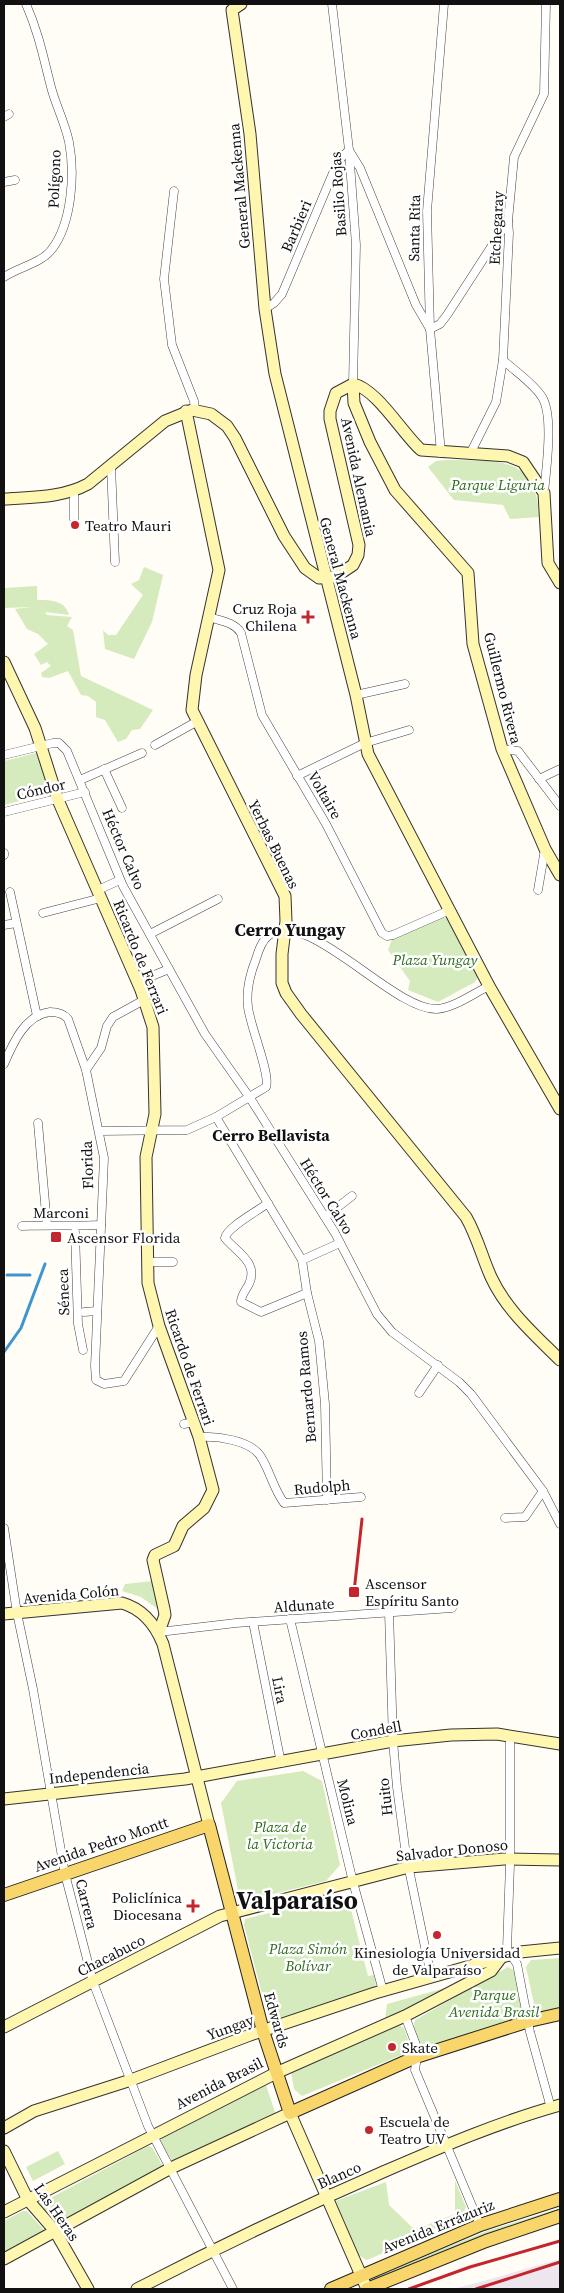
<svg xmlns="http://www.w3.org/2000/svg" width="564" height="2293" viewBox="0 0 564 2293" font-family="'Source Serif 4',serif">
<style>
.industrial{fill:#eee6ef}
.green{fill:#d5ebbd}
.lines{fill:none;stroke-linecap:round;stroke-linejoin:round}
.stream{stroke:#3f96cf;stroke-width:3}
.street-casing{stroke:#444;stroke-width:9}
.secondary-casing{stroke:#333;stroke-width:13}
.primary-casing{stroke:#222;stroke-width:14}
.street{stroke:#fff;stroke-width:8}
.secondary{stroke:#fff6b0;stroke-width:11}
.primary{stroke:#f9d66b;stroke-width:12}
.rail{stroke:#c4262e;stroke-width:3}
.poi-dot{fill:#c4262e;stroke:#fff;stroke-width:2}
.labels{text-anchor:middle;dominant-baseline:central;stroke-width:5;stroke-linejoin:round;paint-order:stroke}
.street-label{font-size:15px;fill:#111;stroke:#fff}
.park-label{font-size:15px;font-style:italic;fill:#2f6b1f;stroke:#fff}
.poi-label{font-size:15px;fill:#111;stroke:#fff;text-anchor:start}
.neighbourhood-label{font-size:16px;font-weight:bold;fill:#111;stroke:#fff}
.quarter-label{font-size:18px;font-weight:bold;fill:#111;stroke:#fff}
.town-label{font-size:25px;font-weight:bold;fill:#111;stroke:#fff}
</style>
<rect width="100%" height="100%" fill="#fffdf5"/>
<path class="industrial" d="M560 2259V2289H453L480 2282Z"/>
<g class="green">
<path d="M446 460C495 461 537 454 539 517L510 519 503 505 454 500 428 467 436 461Z"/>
<path d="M144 567 163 575 152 622 134 659 105 649 103 630 108 635H116L143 595 131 584 139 580Z"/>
<path d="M37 586V600C51 600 65 600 69 615L45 612 47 615 72 617 67 626 73 630 81 676 153 710 140 729 132 730 126 739 118 742 105 720 96 717V702L88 696 81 695 68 671 49 678 42 677 41 673 51 666 47 662 41 665 34 654 48 644 38 634 27 629 15 609 31 607 4 608V588Z"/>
<path d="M36 753 51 790 49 793 4 805V761Z"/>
<path d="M442 917 449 919 480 972 475 982 438 1002 408 990 410 981 388 950 392 939Z"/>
<path d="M153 1581 162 1612 141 1597 122 1591 125 1584Z"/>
<path d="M303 1771 322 1781 340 1865 326 1881 253 1899 238 1890 221 1803 237 1781Z"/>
<path d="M338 1896 349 1902 368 1976 374 1975 376 1985 370 1990 283 2021 276 2019 267 2013 244 1925 245 1919Z"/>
<path d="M560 1958V2010L543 2014 536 2013 526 1967 531 1960Z"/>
<path d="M508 1967 515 1971 525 2012 522 2018 423 2050C417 2044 412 2028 415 2020Z"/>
<path d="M456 1985 385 2019 387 2004Z"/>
<path d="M399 2025 404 2028 410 2045 406 2053 302 2096 294 2089 291 2072Z"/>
<path d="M266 2085 275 2112 274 2116 173 2162 160 2142 162 2138Z"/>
<path d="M148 2146 152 2147 162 2165 160 2171 59 2225 54 2224 39 2206 41 2203Z"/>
<path d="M58 2151 65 2164 33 2181 26 2167Z"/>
<path d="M455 2181 466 2207 460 2219 423 2233V2236L367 2260 356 2254 333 2202 386 2182 389 2205 415 2230 455 2214Z"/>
<path d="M560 2208V2211L484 2235 374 2279 373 2277 487 2231Z"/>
<path d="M23 2211H27L44 2230 43 2234 4 2254V2221Z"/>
</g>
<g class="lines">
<g class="stream">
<path d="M7 1275H30"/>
<path d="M4 1352 21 1328 45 1264"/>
</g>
<g class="street-casing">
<g id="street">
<path d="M332 4 349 150 356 245 353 384"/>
<path d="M4 117 9 114"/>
<path d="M4 182 15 180"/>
<path d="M174 191 164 279 172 345 194 401 195 410"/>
<path d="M4 277C19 267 42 263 52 249 72 223 75 173 69 142 65 123 56 106 51 87 43 56 39 34 26 4"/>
<path d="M265 309 274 303 282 294 333 173 341 158 349 150 360 168 416 305 430 329 440 324 447 315 508 221"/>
<path d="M503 360C516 372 533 383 542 397 554 416 546 470 544 493"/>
<path d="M441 453 430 329 427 211 444 4"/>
<path d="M470 454 496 402 503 360 509 233 508 221 514 157 544 94 546 4"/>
<path d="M111 466 115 562"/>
<path d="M74 519V491"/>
<path d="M209 617C221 621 234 622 241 633L262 715 326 824 382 933 387 936 393 935 450 910"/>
<path d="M356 695 405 684"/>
<path d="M155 745 196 722"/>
<path d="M502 749 518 751 560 806"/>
<path d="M4 755 53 743H59L67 751 123 886 205 1034 250 1098 335 1233 377 1314 392 1332 459 1382 471 1394 543 1491 560 1524"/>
<path d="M104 769 122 808"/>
<path d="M297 776 365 743 409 730"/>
<path d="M539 779 560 769"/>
<path d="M80 780 142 753"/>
<path d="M4 812 85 792"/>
<path d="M4 853V855"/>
<path d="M98 890 120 880"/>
<path d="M538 890 545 849"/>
<path d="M10 892 37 1016"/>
<path d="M43 913 101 898"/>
<path d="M4 925 16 923"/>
<path d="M150 934 218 899"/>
<path d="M137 982 169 969"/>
<path d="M4 1064C13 1043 25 1015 50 1012 58 1012 64 1014 68 1019L86 1070 104 1158 95 1366 96 1380 104 1384 124 1381 159 1326"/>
<path d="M86 1070 101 1048 107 1026 113 1017 144 1000"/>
<path d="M216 1117 302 1260 307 1293 319 1341 325 1404 327 1500"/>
<path d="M38 1123 47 1225"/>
<path d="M100 1131 187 1130 216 1117 266 1087C271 1075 250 1026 248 1007 246 991 250 974 256 959 258 952 262 941 268 936 306 905 393 1011 437 1009 454 1008 474 993 489 986"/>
<path d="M268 1203C258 1211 227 1227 225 1238 236 1252 259 1262 249 1284 246 1290 241 1295 241 1302L261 1312 307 1293"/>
<path d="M325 1217 352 1196"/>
<path d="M22 1226C49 1225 74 1226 101 1225"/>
<path d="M75 1232 78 1324 83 1350"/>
<path d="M302 1260 340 1243"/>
<path d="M148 1262H173"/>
<path d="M84 1312 97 1311"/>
<path d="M419 1393 438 1365"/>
<path d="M184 1424 194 1422"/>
<path d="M199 1437C217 1436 251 1440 261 1457 270 1471 273 1488 284 1503L361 1497"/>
<path d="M505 1518 525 1517 543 1491"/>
<path d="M4 1528 17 1613 33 1689 65 1874 93 1982 148 2126 233 2289"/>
<path d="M389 1612 393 1741 397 1787 406 1855 431 1976"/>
<path d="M290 1619 353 1882 383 1991"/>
<path d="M253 1622 281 1763"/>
<path d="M159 1632 236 1623 452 1608"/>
<path d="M510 1735V1864L507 1949 517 1964 530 2032 551 2108"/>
<path d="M405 2016 418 2050 415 2070 480 2225"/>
</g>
</g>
<g class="secondary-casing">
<g id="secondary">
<path d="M241 4 232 10 250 134 265 309 275 374 356 695 368 754 489 986 560 1109"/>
<path d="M353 384 354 403 370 442 395 490 468 573 473 644 502 749 545 849 560 875"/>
<path d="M186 411 219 570 196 675 192 710 285 896 286 921 282 954V983L286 993 301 1014 466 1217C477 1236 482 1257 491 1277 506 1310 535 1335 560 1360"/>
<path d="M4 499C32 497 62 498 88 484L165 421 192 410 211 414 227 426 235 438 284 536 305 568 319 578 335 577 353 565 358 555 359 545 330 419V411L336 393 353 384C377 389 402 433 421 450L508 456 523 462 544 493 548 563 560 583"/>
<path d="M4 662 35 728 58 800 141 990 153 1027 155 1114 146 1157 148 1283 159 1326 199 1437 213 1490 204 1508 183 1526 174 1546 155 1555 153 1560 164 1609 165 1615 159 1632"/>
<path d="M4 1614 122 1603C143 1609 155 1624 163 1644L209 1825"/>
<path d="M4 1799 185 1779 393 1741 451 1735 497 1734 560 1744"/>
<path d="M4 2027 220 1916 409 1867 504 1859 560 1860"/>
<path d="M4 2128 34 2111 131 2080 250 2035 375 1993 520 1952 560 1948"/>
<path d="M4 2151 28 2200 55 2231 88 2289"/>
<path d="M4 2212 276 2073 405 2016 491 1971 500 1959"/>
<path d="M4 2259 171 2168 290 2113 367 2289"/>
<path d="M137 2289C218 2247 300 2208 383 2172 441 2147 499 2122 560 2105"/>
</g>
</g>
<g class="primary-casing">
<g id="primary">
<path d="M4 1895 209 1825 263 2031 290 2113 416 2057 529 2021 560 2014"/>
<path d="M331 2289 480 2225 560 2199"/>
<path d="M367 2289 486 2241 560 2216"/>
</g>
</g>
<use href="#street" class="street"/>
<use href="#secondary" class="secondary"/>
<use href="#primary" class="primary"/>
<g class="rail">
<path d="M354 1592 362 1519"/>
<path d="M409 2289 470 2267 560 2241"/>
<path d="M476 2289 560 2262"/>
</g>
</g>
<g class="poi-dot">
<circle cx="75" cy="525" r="5"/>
<path d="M305.5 609.5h5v5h5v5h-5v5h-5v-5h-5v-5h5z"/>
<rect x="50" y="1231" width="12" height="12" rx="2.5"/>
<rect x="348" y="1586" width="12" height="12" rx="2.5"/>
<path d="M190.5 1898.5h5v5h5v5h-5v5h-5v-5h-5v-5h5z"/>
<circle cx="437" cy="1935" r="5"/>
<circle cx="392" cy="2047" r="5"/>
<circle cx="369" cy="2130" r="5"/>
</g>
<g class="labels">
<g class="street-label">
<text transform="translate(54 179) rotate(-88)">Polígono</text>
<text transform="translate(239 186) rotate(-95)">General Mackenna</text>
<text transform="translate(338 194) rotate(-94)">Basilio Rojas</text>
<text transform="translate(296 226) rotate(-67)">Barbieri</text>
<text transform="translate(414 228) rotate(-89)">Santa Rita</text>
<text transform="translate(496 228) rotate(-87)">Etchegaray</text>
<text transform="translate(359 477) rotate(78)">Avenida Alemania</text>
<text transform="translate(341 578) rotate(75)">General Mackenna</text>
<text transform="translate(503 688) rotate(76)">Guillermo Rivera</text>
<text transform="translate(41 789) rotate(-13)">Cóndor</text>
<text transform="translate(325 795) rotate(60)">Voltaire</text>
<text transform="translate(274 844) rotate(64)">Yerbas Buenas</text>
<text transform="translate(124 849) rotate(67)">Héctor Calvo</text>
<text transform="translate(141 957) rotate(68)">Ricardo de Ferrari</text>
<text transform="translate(87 1165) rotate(-92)">Florida</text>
<text transform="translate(327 1196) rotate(58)">Héctor Calvo</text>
<text x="61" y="1212">Marconi</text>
<text transform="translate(63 1292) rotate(-92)">Séneca</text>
<text transform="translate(190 1367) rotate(71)">Ricardo de Ferrari</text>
<text transform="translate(306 1387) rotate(-95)">Bernardo Ramos</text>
<text transform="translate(322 1487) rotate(-5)">Rudolph</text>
<text transform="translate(71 1594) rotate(-5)">Avenida Colón</text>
<text transform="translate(304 1605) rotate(-4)">Aldunate</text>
<text transform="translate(280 1690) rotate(79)">Lira</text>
<text transform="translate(376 1730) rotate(-10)">Condell</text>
<text transform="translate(99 1773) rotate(-6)">Independencia</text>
<text transform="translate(385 1797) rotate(-96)">Huito</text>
<text transform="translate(348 1802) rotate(76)">Molina</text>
<text transform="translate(101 1844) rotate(-19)">Avenida Pedro Montt</text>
<text transform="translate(452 1850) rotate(-6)">Salvador Donoso</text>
<text transform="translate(87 1904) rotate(76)">Carrera</text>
<text transform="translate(111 1955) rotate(-27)">Chacabuco</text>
<text transform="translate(277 2020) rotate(74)">Edwards</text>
<text transform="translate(230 2027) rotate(-20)">Yungay</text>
<text transform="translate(219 2083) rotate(-27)">Avenida Brasil</text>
<text transform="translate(339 2175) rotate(-24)">Blanco</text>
<text transform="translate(57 2212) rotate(55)">Las Heras</text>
<text transform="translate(438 2226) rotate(-22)">Avenida Errázuriz</text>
</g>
<g class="park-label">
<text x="498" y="484">Parque Liguria</text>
<text x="435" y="959">Plaza Yungay</text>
<text x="280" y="1826">Plaza de<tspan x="280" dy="17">la Victoria</tspan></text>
<text x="308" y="1948">Plaza Simón<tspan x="308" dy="17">Bolívar</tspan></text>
<text x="494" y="1994">Parque<tspan x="494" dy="17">Avenida Brasil</tspan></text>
</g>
<g class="poi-label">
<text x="85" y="525">Teatro Mauri</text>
<text x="297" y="608" text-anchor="end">Cruz Roja<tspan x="297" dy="17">Chilena</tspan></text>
<text x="67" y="1237">Ascensor Florida</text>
<text x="365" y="1583">Ascensor<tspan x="365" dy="17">Espíritu Santo</tspan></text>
<text x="182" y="1897" text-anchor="end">Policlínica<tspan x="182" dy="17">Diocesana</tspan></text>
<text x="437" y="1952" text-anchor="middle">Kinesiología Universidad<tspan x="437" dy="17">de Valparaíso</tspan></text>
<text x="402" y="2047">Skate</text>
<text x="379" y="2121">Escuela de<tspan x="379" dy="17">Teatro UV</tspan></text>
</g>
<g class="neighbourhood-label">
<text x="271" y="1135">Cerro Bellavista</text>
</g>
<g class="quarter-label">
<text x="290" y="929">Cerro Yungay</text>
</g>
<g class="town-label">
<text x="297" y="1900">Valparaíso</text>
</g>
</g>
<rect width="564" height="2293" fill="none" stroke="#111111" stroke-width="10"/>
</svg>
